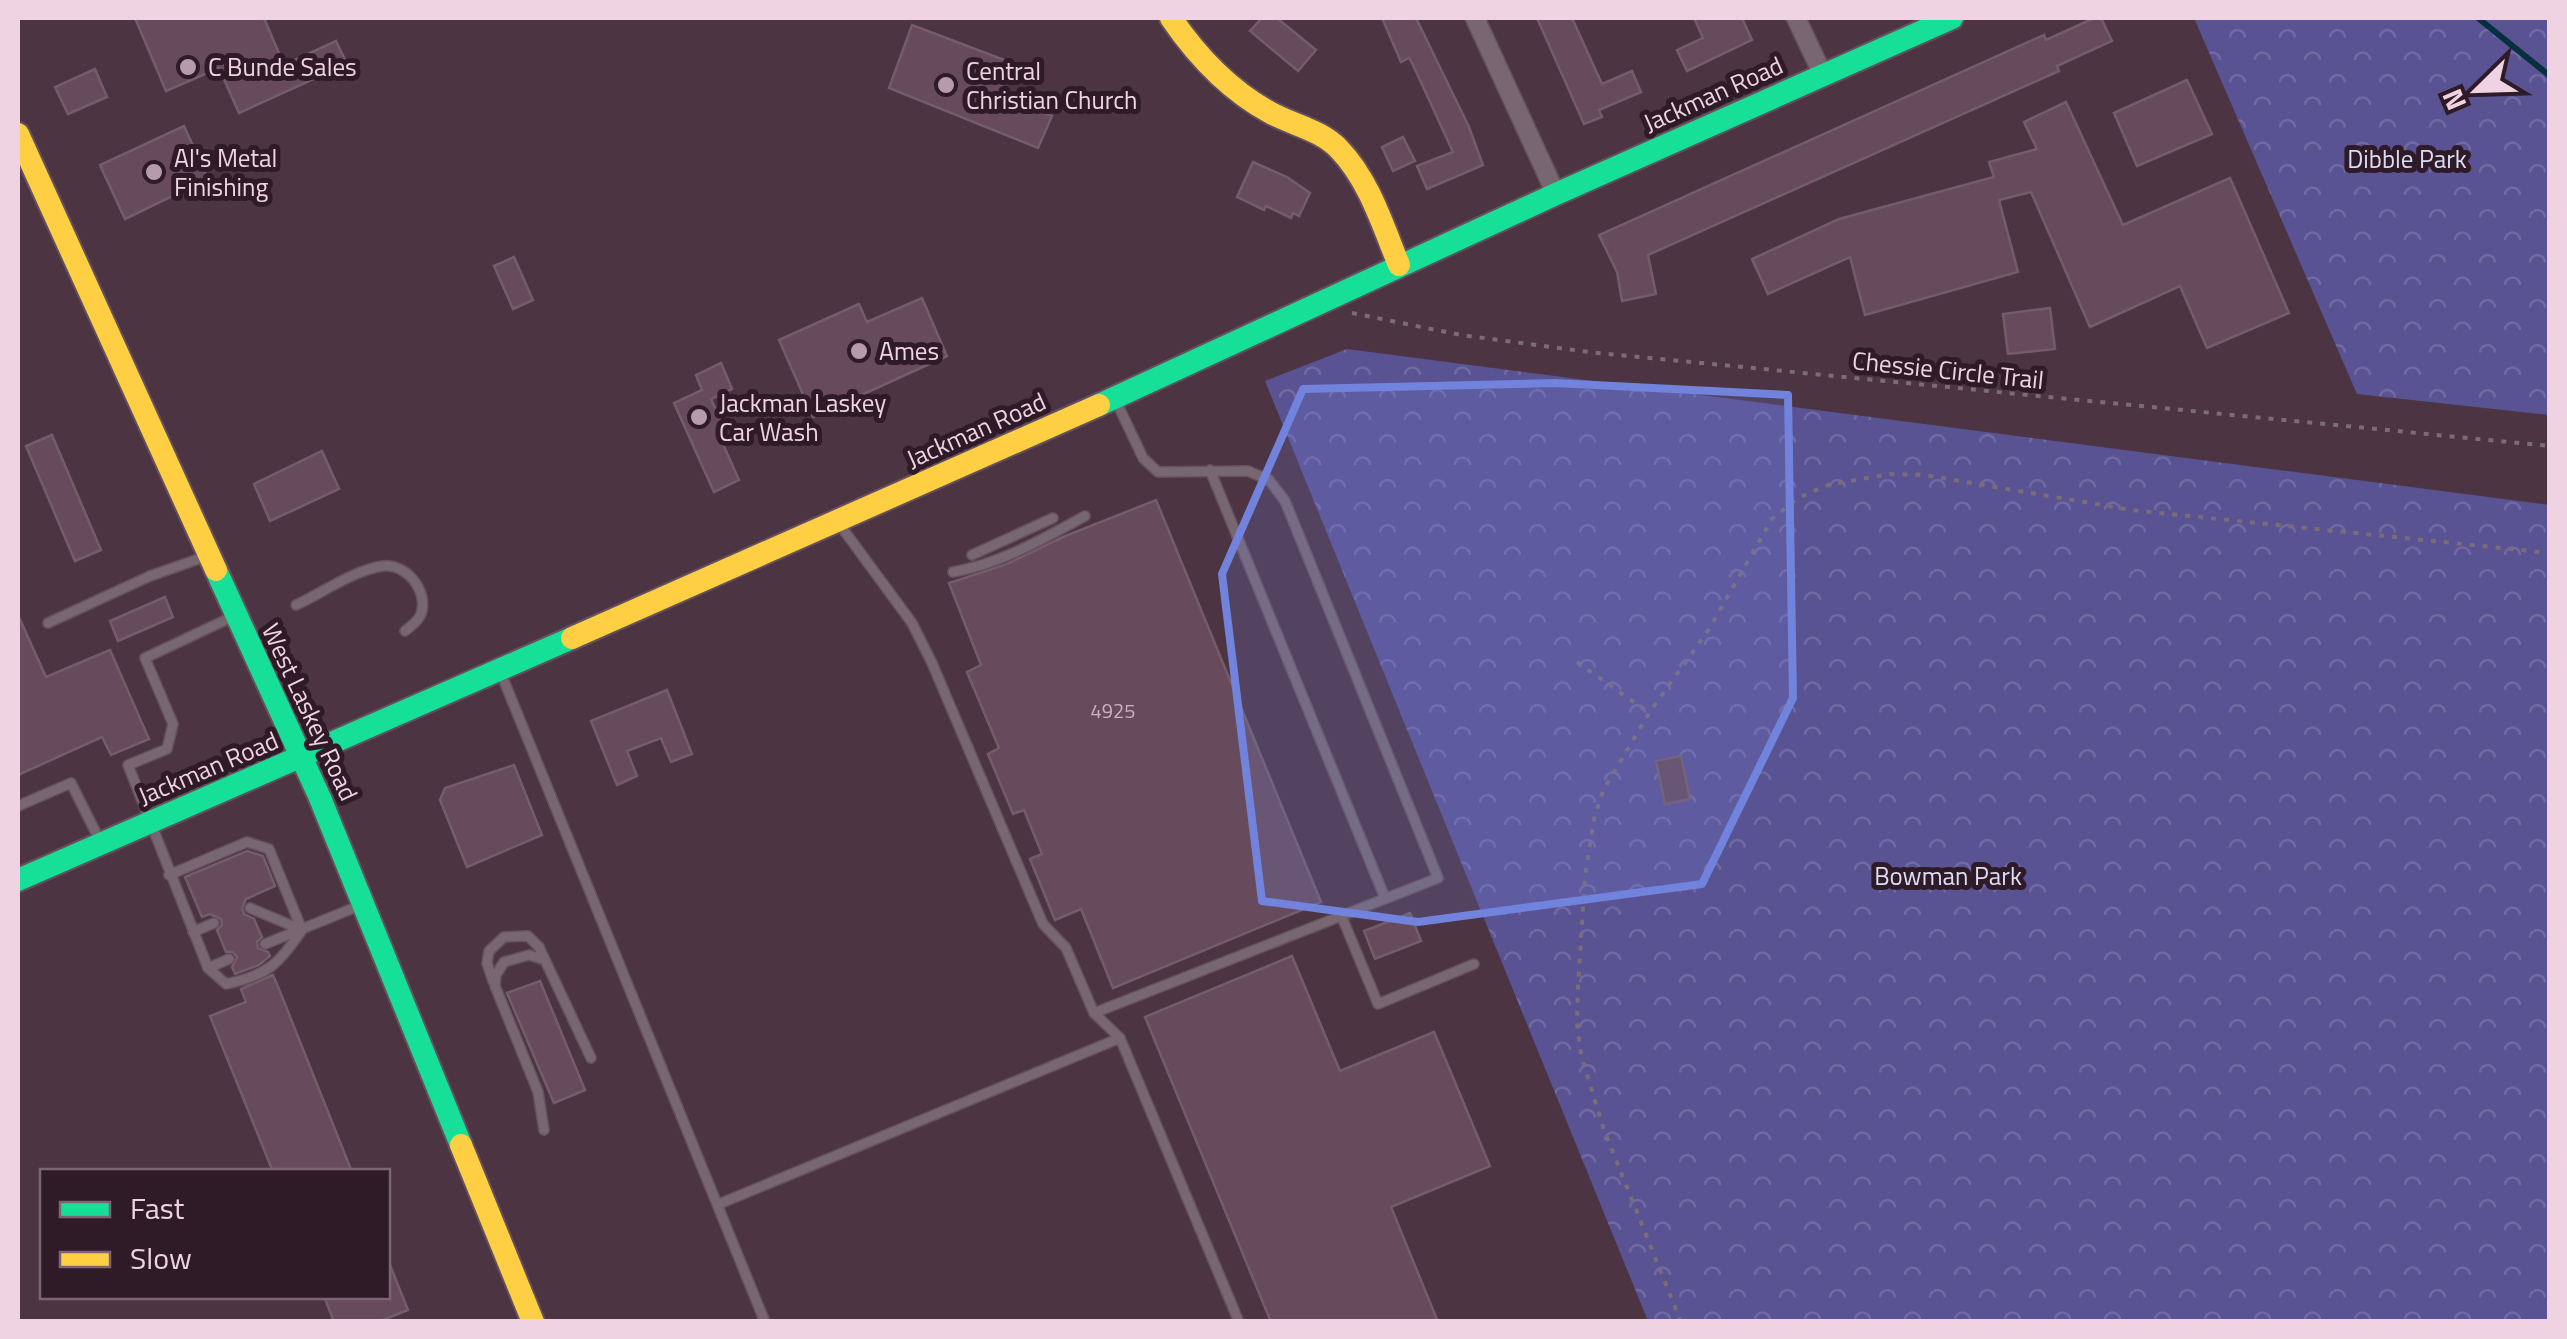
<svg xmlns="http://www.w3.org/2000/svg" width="2567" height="1339" viewBox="0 0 2567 1339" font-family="'Titillium Web',sans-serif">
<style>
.park{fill:url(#park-crowns)}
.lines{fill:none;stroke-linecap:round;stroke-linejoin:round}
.stream{stroke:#072f3e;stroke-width:6}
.building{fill:#674b5c;stroke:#725d69;stroke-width:2.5}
.lane-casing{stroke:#65515e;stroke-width:12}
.street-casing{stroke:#65515e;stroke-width:21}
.fast-casing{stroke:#65515e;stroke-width:26}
.slow-casing{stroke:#65515e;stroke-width:26}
.path{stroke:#7c6c76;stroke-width:4;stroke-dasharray:5 8;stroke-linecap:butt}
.lane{stroke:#786771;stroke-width:9}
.street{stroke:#786771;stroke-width:18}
.fast{stroke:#16e098;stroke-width:22}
.slow{stroke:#ffcf43;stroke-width:22}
.marked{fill:#7183dc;fill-opacity:0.2;stroke:#7183dc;stroke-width:8;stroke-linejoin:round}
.poi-dot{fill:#b69baa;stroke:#2f1b27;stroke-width:4}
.labels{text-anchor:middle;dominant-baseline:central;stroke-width:10;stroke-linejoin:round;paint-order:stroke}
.number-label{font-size:20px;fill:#cdb1c0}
.poi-label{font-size:25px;fill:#efd3e2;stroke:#2f1b27;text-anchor:start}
.street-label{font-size:25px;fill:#efd3e2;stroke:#2f1b27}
.park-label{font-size:25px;fill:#dcddf5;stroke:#2f1b27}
</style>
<defs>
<pattern id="park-crowns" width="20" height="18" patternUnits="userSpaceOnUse" patternTransform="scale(2.5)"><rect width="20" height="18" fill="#595293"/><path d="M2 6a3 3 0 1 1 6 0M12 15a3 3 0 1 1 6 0" fill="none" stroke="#716aa2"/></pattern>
</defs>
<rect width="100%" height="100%" fill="#4c3443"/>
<g class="park">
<path d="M2194 18H2549V415L2357 394Z"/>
<path d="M1347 349 2549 505V1321H1648L1265 381Z"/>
</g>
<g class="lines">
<path class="stream" d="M2478 18 2550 76"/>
</g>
<g class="building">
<path d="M135 18H264L284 65 336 41 347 64 239 113 219 68 166 91Z"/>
<path d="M1262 18H1277L1316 50 1298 71 1250 31Z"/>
<path d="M1382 18H1416L1469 127 1483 165 1427 189 1417 166 1453 152 1413 65 1409 58 1401 62Z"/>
<path d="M1537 18H1572L1602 84 1632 71 1641 92 1599 110 1602 117 1584 124Z"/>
<path d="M1694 18H1742L1752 40 1687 71 1677 50 1703 38Z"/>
<path d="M2094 18H2101L2112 41 2057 66 2059 71 1648 255 1656 294 1622 301 1617 272 1599 235 2044 35 2046 40Z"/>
<path d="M912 25 1007 61 1005 66 1009 68 998 96 1052 116 1038 148 889 88Z"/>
<path d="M95 69 107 97 68 114 55 87Z"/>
<path d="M2187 80 2212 134 2137 166 2114 113Z"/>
<path d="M2066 102 2123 225 2230 178 2289 313 2207 348 2180 286 2090 327 2031 192 1999 200 2018 272 1865 315 1850 257 1768 294 1752 259 1839 219 1994 177 1989 162 2037 149 2024 122Z"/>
<path d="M184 126 208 179 125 219 100 165Z"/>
<path d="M1403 137 1415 161 1393 171 1382 147Z"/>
<path d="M1253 162 1287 177 1310 193 1299 216 1293 213 1291 218 1266 206 1264 210 1237 197Z"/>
<path d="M514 257 533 300 513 309 494 266Z"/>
<path d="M922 298 947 356 813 417 779 340 859 304 867 322Z"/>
<path d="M2050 308 2055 349 2008 354 2003 314Z"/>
<path d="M721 363 732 389 711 399 725 430 718 433 739 480 714 492 674 403 702 390 696 375Z"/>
<path d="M52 435 101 550 75 561 26 446Z"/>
<path d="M322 451 339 489 270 521 254 484Z"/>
<path d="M1156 500 1321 902 1113 988 1081 909 1055 920 1030 859 1042 854 1024 810 1013 814 988 754 999 748 967 672 981 665 949 583 1007 564 1063 537Z"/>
<path d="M165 597 173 617 118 641 110 621Z"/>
<path d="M18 615 46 677 110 650 149 739 111 755 102 737 18 775Z"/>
<path d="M667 690 692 754 671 762 661 738 627 751 637 776 617 785 591 721Z"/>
<path d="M1681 756 1690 799 1665 804 1656 761Z"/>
<path d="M514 765 542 835 467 867 440 800 445 788Z"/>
<path d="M247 851 263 856 275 886 246 899 242 908 244 914 254 919 262 937 257 942 258 948 268 952 270 956 259 965 235 974 232 967 237 957 233 952H226L217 930 222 925 221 919 210 914 202 917 185 877Z"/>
<path d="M1410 913 1421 941 1375 959 1364 931Z"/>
<path d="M1292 956 1340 1071 1434 1032 1490 1166 1391 1207 1438 1322H1271L1145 1017Z"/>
<path d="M273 975 281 994 352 1172H273L210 1016 246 1002 241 989Z"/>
<path d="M540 981 585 1090 554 1103 507 993Z"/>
<path d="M388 1260 408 1310 378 1322H334L324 1296H388Z"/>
</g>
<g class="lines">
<g class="lane-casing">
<g id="lane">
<path d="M1210 470 1385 898"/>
<path d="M840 525 912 623 932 663 1043 924 1066 948 1094 1013 1120 1038 1239 1322"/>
<path d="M972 555 1053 518"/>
<path d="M953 572C1000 564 1043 539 1085 516"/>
<path d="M296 605C322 593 354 570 383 566 406 563 429 591 421 614 418 622 411 626 405 631"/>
<path d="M48 623 150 576 207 556"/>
<path d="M500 671 765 1322"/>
<path d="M18 806 71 783 100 841"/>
<path d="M169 875 247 842 269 849 302 930"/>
<path d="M250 908 302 930"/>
<path d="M1341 915 1378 1004 1474 964"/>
<path d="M193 932 214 923"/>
<path d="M265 944 361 905"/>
<path d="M229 959 208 968 128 765 167 749 173 724 145 658 234 616"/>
<path d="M208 968 226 984C269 975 278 964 302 930"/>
<path d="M493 981 487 963 489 951 504 937 528 936 539 947 545 960"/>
<path d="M1094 1013 1438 878 1285 501 1269 480 1248 471 1158 472 1143 458 1116 401"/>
<path d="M544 1130 538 1092 495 986 496 975 504 962 529 955 545 960 591 1058"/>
<path d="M719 1204 1120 1038"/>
</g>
</g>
<g class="street-casing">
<g id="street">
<path d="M1475 18 1556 194"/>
<path d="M1796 18 1823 75"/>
</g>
</g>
<g class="fast-casing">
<g id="fast">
<path d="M1099 405 1556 194 1952 18"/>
<path d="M216 570 320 798 461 1145"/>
<path d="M18 880 572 638"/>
</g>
</g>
<g class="slow-casing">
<g id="slow">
<path d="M1171 18C1197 56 1230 91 1271 113 1293 125 1321 130 1339 149 1369 180 1383 226 1399 265"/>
<path d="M18 134 216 570"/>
<path d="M572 638 1099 405"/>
<path d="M461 1145 533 1322"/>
</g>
</g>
<g class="path">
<path d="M1352 313 1461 335 1589 352 2550 446"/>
<path d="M1577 662 1649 713"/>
<path d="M1681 1322 1604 1130 1581 1055 1577 1024 1578 987 1585 876 1594 819 1603 791 1649 713 1709 629 1772 519 1798 498 1828 485 1890 474 1925 475 2131 510 2550 553"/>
</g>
<use href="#lane" class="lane"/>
<use href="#street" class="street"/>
<use href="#fast" class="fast"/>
<use href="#slow" class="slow"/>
</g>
<path class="marked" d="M1555 383 1788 395 1793 698 1702 884 1418 922 1262 901 1222 574 1303 389Z"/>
<g class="poi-dot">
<circle cx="188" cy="67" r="10"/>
<circle cx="946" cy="85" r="10"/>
<circle cx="154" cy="172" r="10"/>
<circle cx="859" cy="351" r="10"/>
<circle cx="699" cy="417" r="10"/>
</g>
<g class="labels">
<g class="number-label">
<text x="1113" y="710">4925</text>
</g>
<g class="poi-label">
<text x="208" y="67">C Bunde Sales</text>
<text x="966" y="71">Central<tspan x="966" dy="29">Christian Church</tspan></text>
<text x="174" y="158">Al's Metal<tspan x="174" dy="29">Finishing</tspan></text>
<text x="879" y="351">Ames</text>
<text x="719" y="403">Jackman Laskey<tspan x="719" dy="29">Car Wash</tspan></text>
</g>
<g class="street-label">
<text transform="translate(1713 94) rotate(-24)">Jackman Road</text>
<text transform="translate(1948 370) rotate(6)">Chessie Circle Trail</text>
<text transform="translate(976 430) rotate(-24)">Jackman Road</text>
<text transform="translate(310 712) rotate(65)">West Laskey Road</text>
<text transform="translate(208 768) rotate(-23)">Jackman Road</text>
</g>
<g class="park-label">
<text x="2407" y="159">Dibble Park</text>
<text x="1948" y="876">Bowman Park</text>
</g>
</g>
<rect width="2567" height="1339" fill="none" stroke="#efd3e2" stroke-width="40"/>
<rect x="40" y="1169" width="350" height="130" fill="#2f1b27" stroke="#7c6572" stroke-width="2.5"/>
<rect x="60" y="1202" width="50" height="15" fill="#16e098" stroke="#7c6572" stroke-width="2.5"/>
<text x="130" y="1219" font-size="30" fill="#efd3e2">Fast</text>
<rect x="60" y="1252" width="50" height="15" fill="#ffcf43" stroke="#7c6572" stroke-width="2.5"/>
<text x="130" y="1269" font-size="30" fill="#efd3e2">Slow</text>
<g transform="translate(2477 90) rotate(247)" stroke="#2f1b27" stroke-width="8" paint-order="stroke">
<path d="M0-8L18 38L0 25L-18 38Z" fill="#efd3e2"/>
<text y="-15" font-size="28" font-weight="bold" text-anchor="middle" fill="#efd3e2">N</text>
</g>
</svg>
